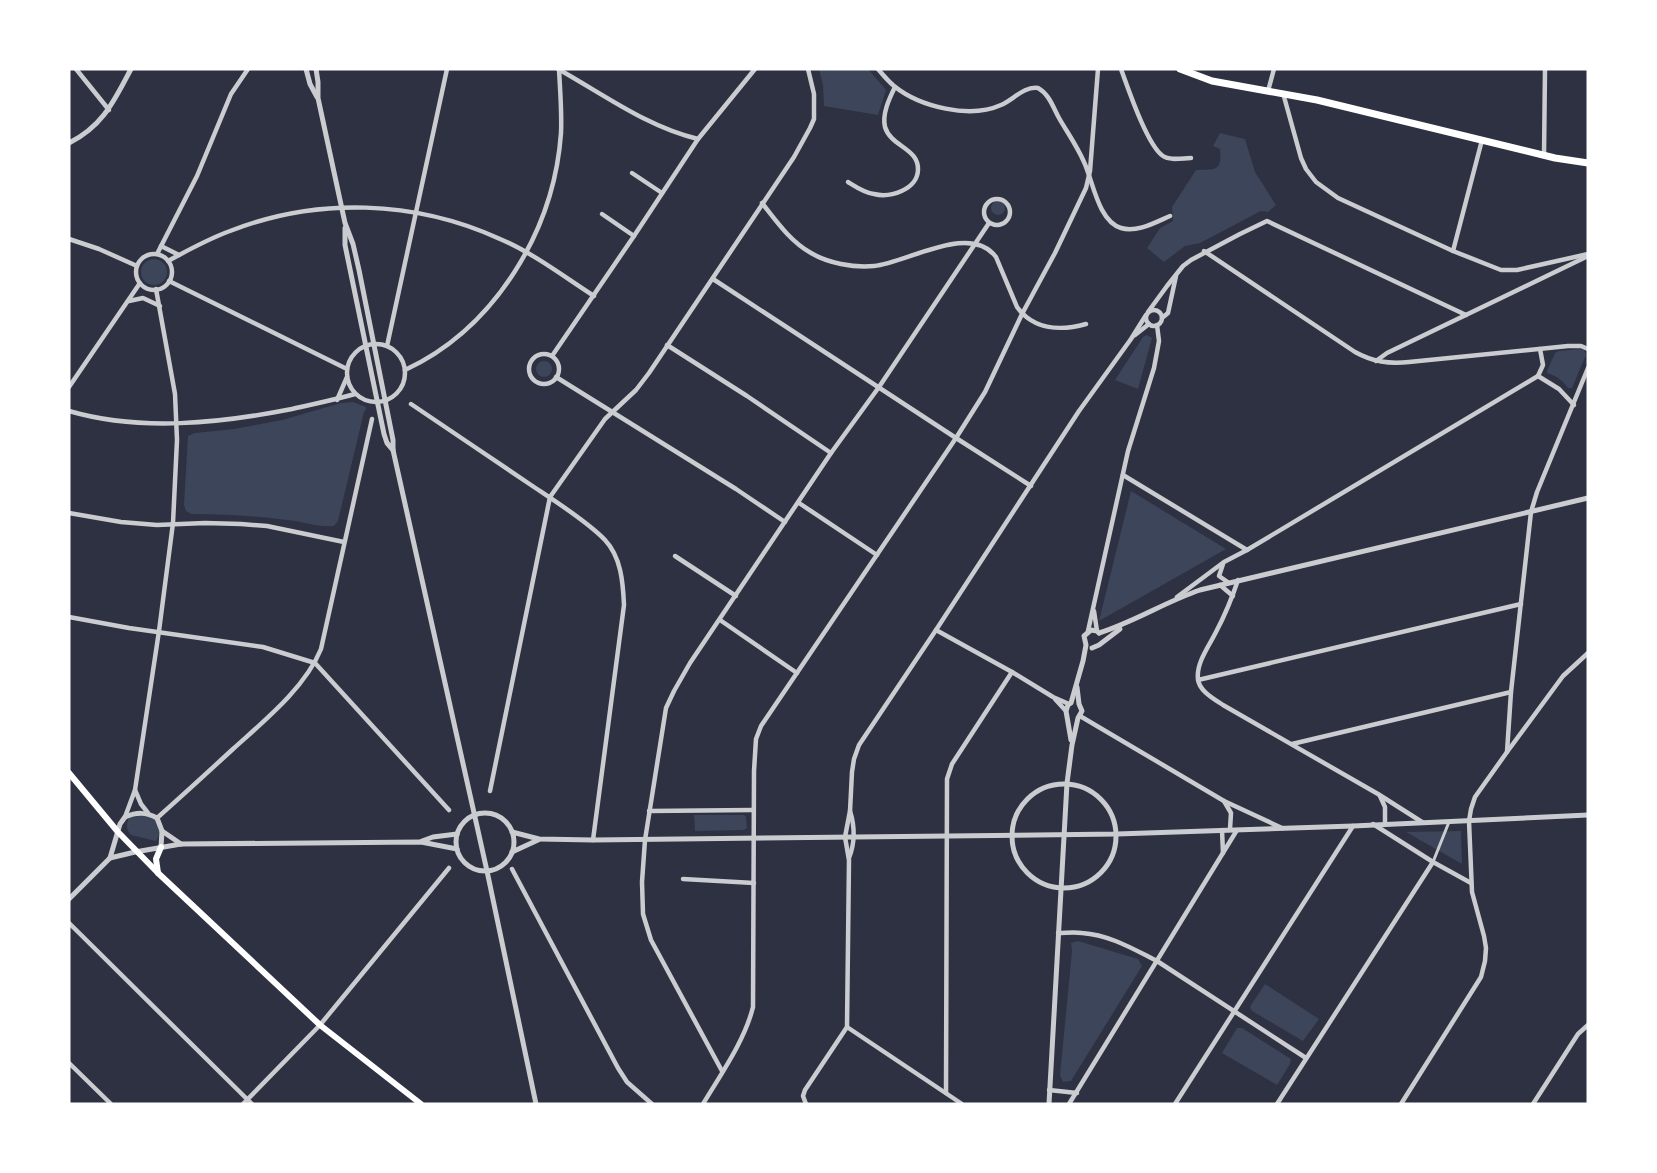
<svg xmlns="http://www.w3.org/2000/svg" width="1657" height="1173" viewBox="0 0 1657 1173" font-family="'Source Sans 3',sans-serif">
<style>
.green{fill:#3c4559}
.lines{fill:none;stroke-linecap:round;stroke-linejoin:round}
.pedestrian{stroke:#caccd0;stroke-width:3}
.minor{stroke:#caccd0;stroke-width:4.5}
.tertiary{stroke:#caccd0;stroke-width:5}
.secondary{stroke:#fff;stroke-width:6}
.primary{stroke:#fff;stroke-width:7}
</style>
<rect width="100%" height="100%" fill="#2d3142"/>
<g class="green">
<path d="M819 69H868L886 90 878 115 824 106 823 85Z"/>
<path d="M1220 133 1245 139 1255 172 1276 205 1268 212 1261 211 1200 243 1185 246 1164 262 1147 248 1160 228 1173 221 1172 207 1196 170C1216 169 1222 172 1220 149L1213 146Z"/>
<circle cx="998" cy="208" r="7"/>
<circle cx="154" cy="272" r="13"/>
<path d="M1147 335 1152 338 1138 389 1115 380 1143 337Z"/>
<path d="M1580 349 1584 350 1586 355 1572 388H1568C1562 380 1557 376 1547 373V371L1555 353 1559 351Z"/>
<circle cx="544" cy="369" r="8"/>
<path d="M353 402 366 407V409L364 412 338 521 334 526C318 528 302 521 287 520 255 516 223 514 191 514L186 511 184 505 188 436 195 433 234 429 282 420 341 403Z"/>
<path d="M1131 491 1226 549 1099 621Z"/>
<path d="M143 815 154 818C158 825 162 833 156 841L131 835C126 830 126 824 129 818Z"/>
<path d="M694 815H744L746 817 747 828 744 830 695 831Z"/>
<path d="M1461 831 1462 864 1406 832Z"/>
<path d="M1078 941 1138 959 1142 966 1071 1081 1063 1082 1060 1075 1072 951 1071 943Z"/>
<path d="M1265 984 1319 1019 1303 1041 1252 1011 1250 1008 1251 1005Z"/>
<path d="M1237 1028H1242L1291 1059 1290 1064 1277 1085 1222 1053Z"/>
</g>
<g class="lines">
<path class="pedestrian" d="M1433 862 1449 822"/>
<g class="minor">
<path d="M76 69 109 110"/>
<path d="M558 69C603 94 647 127 698 139"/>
<path d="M878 69C883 75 888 81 894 86 920 107 970 119 1001 105 1013 100 1024 86 1038 88 1049 94 1053 107 1059 118 1067 132 1077 146 1084 162 1093 181 1098 221 1121 228 1137 233 1156 222 1170 216"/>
<path d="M1121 69C1128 88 1147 145 1163 156 1170 161 1183 158 1191 158"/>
<path d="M1268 91 1274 69"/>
<path d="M1283 93 1301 158 1306 169 1316 182 1338 198 1453 251 1501 270H1517L1588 254"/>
<path d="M1544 156 1545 69"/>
<path d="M632 173 662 193"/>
<path d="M848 182C856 187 865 193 874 194 890 198 917 190 918 170 919 148 891 147 885 127 882 114 889 99 895 87"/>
<circle cx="997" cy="212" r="13"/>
<path d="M762 203C777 222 790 241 811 253 828 263 853 268 874 266 907 263 970 222 996 257L1017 307C1034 330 1061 331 1086 324"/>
<path d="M602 214 634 236"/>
<path d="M69 239 99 249 137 266"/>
<path d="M161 246 179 255"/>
<path d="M1204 251 1355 352C1373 362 1389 364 1409 362L1568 346H1581L1588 349"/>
<path d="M1453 251 1482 140"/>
<path d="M157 254 197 176 231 94 248 69"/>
<circle cx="154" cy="272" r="18"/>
<path d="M168 261C188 250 208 239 230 231 317 197 415 200 500 239 533 253 563 276 594 296"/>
<path d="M713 279 956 438 1031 486"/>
<path d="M169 281 347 369"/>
<path d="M129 301 143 298 160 306"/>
<circle cx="1154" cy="318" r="8"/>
<path d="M1148 312 1167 286 1183 266 1191 260 1240 234 1267 221 1466 315"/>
<path d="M1162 318 1168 313 1176 276"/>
<path d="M1135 335 1149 324"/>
<circle cx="376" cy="373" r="29"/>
<path d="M667 345 747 396 831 453"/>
<path d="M387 346 447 69"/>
<circle cx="544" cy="369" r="15"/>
<path d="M552 356 634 236 698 139 755 69"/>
<path d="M1376 361 1387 353 1586 257"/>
<path d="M405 370C495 328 554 231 561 133 562 112 560 90 559 69"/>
<path d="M1538 376 1559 389 1574 405"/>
<path d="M1538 376 1543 365 1540 349"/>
<path d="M556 377 736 489 785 522"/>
<path d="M69 387 140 283"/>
<path d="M337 400 347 377"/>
<path d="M411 404C452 432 493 459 534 487 555 501 588 522 605 540 621 557 623 582 624 605L593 840"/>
<path d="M69 411C141 432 220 423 292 409 313 404 334 400 355 394"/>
<path d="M1123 475 1247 550"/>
<path d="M799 503 877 555"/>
<path d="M69 513 121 522 157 525 205 523 241 524 267 526 344 542"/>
<path d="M675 556 736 596"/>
<path d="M1223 564 1219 576 1229 583"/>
<path d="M1238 580C1232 598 1225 615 1216 632 1209 646 1196 663 1198 679 1199 691 1214 699 1223 705L1378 794 1422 822"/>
<path d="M1220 585 1233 596"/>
<path d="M1177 597 1224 562 1247 550 1538 376"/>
<path d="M1094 611 1097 631"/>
<path d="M69 617 129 628 263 647 315 663 449 810"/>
<path d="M720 620 797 673"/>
<path d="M936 630 1012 672 1053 697 1069 704"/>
<path d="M1088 631 1128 451 1154 368 1159 341 1157 325"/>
<path d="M1198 680 1521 604"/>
<path d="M1055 699 1066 711"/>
<path d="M1080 716 1224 801 1282 828"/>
<path d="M1292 744 1511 692"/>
<path d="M1507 752 1563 676 1588 653"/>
<path d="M135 790 141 804 148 813"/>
<path d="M490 791 550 497 605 419 636 390 649 373 794 157 810 128 814 119V94L808 69"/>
<path d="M1380 796 1385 807V824"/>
<path d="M1224 801 1231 813 1230 829"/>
<path d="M649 811 753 810"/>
<path d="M125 817 135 790 159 631 173 523 177 440 175 394 156 289"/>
<path d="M157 818C183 795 208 772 233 749 264 721 305 688 321 649L372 419"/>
<path d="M1373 824 1433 862 1471 883"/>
<path d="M1222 830 1223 853"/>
<path d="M849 858C855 843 855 827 850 811"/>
<path d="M512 869 618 1068 627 1082 652 1104"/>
<path d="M683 879 754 883"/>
<path d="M69 923 252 1104"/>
<path d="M1058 933C1066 933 1074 932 1082 933 1110 935 1133 949 1157 961L1306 1058"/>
<path d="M847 1027 962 1104"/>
<path d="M69 1063 111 1104"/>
<path d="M722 1071 651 940 643 914 642 882 645 840 666 708 674 691 690 663 831 453 879 387 989 223"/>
<path d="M1049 1090 1077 1093"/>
<path d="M946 1093 947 779 952 764 1012 672"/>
<path d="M243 1104 320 1025 449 868"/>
<path d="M703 1104C721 1074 745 1040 753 1007L754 771 756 739 761 726 956 438 985 392 1022 314 1055 253 1086 188 1090 171 1098 69"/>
<path d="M806 1104 803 1096 805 1090 847 1027 849 860 845 837 850 811 852 772 854 759 859 745 936 630 1079 411 1131 339 1146 315"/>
<path d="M1069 1104 1237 830"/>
<path d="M1175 1104 1353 826"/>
<path d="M1277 1104 1433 862"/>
<path d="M1401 1104 1481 977 1485 961 1486 948 1484 936 1472 892 1469 821 1471 809 1475 797 1507 752 1511 692 1531 512 1537 492 1588 368"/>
<path d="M1533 1104 1578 1034 1588 1025"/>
</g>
<g class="tertiary">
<path d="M306 69 310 84 317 97"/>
<path d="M316 69 318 82V98L345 223 353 244 359 270 393 440V450L487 871 536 1104"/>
<path d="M69 143C103 126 114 101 131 69"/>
<path d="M345 228V245L384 434 387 443 393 450"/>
<path d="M1099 633C1134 622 1165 602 1200 590L1588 498"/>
<path d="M1092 648 1099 645 1120 629"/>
<path d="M1071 740 1066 711 1068 705 1071 703 1083 661 1086 645 1084 636 1091 630 1097 631 1099 633"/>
<circle cx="1064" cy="836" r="52"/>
<circle cx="485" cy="842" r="29"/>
<path d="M162 831 181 844"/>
<path d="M512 832 539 839 593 840 1117 834 1353 826 1588 815"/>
<path d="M422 841 433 837 457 834"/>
<path d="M512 852 538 840"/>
<path d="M110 858 135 852 181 844 421 842 457 849"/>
<path d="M69 899 110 858 120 824 125 817C137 812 146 812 157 818L162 831 161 847"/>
<path d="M1049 1104 1067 783 1072 745 1078 718 1082 711 1079 704 1077 687"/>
</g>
<g class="secondary">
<path d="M69 773 118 832 158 873 320 1025 421 1104"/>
<path d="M158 873 156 859 161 847"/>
</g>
<path class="primary" d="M1180 69 1212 81 1317 100 1555 158 1588 163"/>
</g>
<rect width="1657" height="1173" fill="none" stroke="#ffffff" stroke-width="141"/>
</svg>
